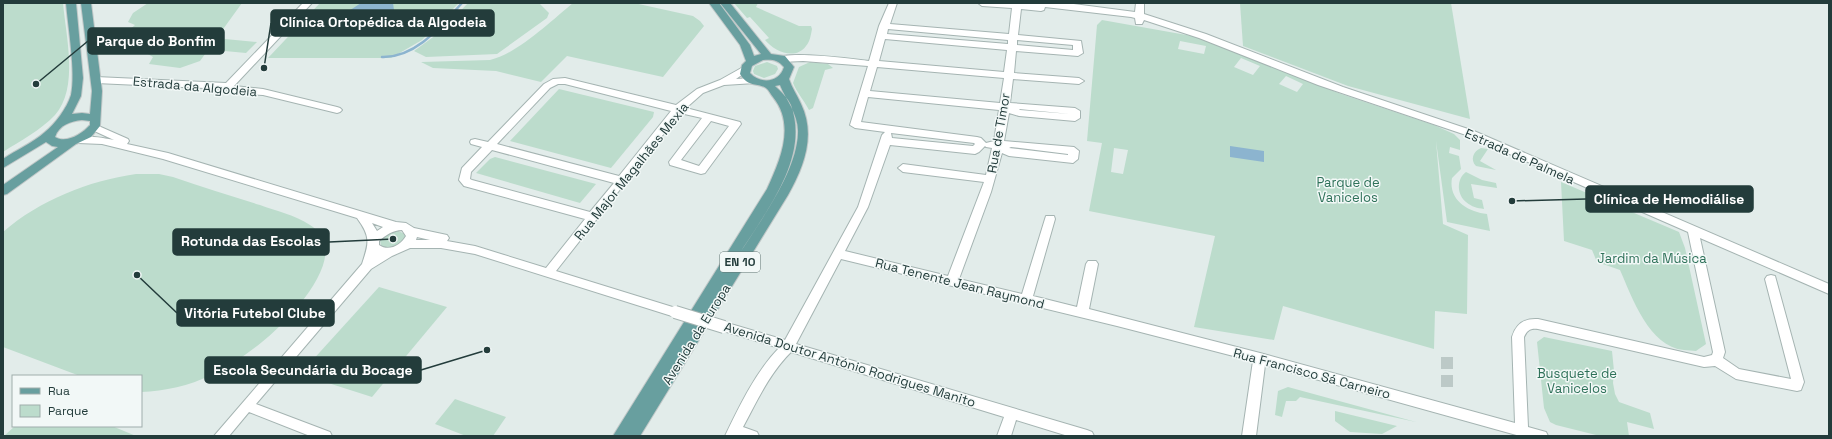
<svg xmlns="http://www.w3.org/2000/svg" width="1832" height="439" font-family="'Space Grotesk',sans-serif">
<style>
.green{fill:#bcdccc;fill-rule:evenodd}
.water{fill:#8cb4cf}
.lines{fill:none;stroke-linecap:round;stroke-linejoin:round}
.stream{stroke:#8cb4cf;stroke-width:2.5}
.minor-tunnel{stroke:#bcc9c7;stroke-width:12;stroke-dasharray:12 6;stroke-linecap:butt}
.minor-casing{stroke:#a5b4b2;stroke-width:2}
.major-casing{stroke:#c1c8c8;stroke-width:2}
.minor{fill:#fff;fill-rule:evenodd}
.major{fill:#689f9f;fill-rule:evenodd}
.minor-bridge-casing{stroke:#a5b4b2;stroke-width:14;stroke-linecap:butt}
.minor-bridge{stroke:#fff;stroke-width:12}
.labels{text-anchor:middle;stroke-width:3;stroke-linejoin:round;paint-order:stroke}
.shield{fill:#f2f8f7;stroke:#617473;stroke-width:1}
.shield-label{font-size:12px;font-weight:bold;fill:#233c3b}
.street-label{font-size:13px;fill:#233c3b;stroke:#f2f8f7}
.park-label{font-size:13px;fill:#2e7159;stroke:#f2f8f7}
.leader{fill:none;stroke:#233c3b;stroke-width:1.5}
.callout-dot{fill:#233c3b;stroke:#f2f8f7;stroke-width:1.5}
.callout{fill:#233c3b;stroke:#233c3b;stroke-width:1.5}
.callout-label{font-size:14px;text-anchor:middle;font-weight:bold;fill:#fff}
</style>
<rect width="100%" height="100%" fill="#e2ecea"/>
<g class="green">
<path d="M3 3H63C66 37 79 88 55 115 41 130 20 141 3 152Z"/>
<path d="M148 3H242L200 61 180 68 149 64 153 57 146 53 150 42 123 44 107 49 135 25 128 22 133 13Z"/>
<path d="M320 3H459L422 40 391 58H268Z"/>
<path d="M468 3H539L549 13 547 18 497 54 426 57 414 51 440 32Z"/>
<path d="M573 3H634L693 16 700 21 704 26 663 77 567 56 541 82 496 71 433 68 421 62 490 60C517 54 551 21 573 3Z"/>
<path d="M734 3H758L756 7 799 26H811L812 29C811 34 810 42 806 46 795 61 774 51 765 40L769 38 750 17 747 18Z"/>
<path d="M1240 3H1451L1470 119 1348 86 1243 46Z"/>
<path d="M1102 20 1192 36 1206 40 1341 94 1434 125 1454 134 1460 140V150L1450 147 1449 153 1459 156 1461 169 1452 178C1448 200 1468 212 1487 214L1490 231 1447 222 1436 141 1443 224 1468 235 1467 314 1435 311 1434 349 1283 306 1274 340 1194 327 1215 236 1089 211 1102 143 1087 141 1097 25ZM1180 41 1206 46 1204 54 1178 49ZM1241 58 1260 66 1253 75 1234 67ZM1286 76 1303 84 1297 92 1279 84ZM1114 148 1128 150 1123 174 1111 172Z"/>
<path d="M225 39 257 42 246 53 214 50Z"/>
<path d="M767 62 777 66 778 69 775 74 764 78 754 74 753 71 755 66Z"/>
<path d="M810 62 828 64 833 68 825 70 813 108 809 110C804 100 797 93 793 83L799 67Z"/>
<path d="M559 89 654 112 653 117 611 168 510 141Z"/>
<path d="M1481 148 1488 149 1480 161 1496 170 1476 166C1470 160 1473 151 1481 148Z"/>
<path d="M495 157 596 184 580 203 476 173 490 159Z"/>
<path d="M1466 172 1482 180 1496 183 1497 188 1471 184 1474 198 1482 200 1484 209C1477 208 1472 207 1466 202 1457 195 1456 179 1466 172Z"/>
<path d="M136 174H159L173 177C202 187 231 196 260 205 276 211 295 215 310 225 314 227 318 232 321 236 342 266 284 325 262 342 246 355 229 366 211 375 189 386 165 391 141 392V376H80L3 347V232C40 200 88 181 136 174Z"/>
<path d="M1561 182 1679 232 1685 248 1706 344C1703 346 1699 349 1696 351 1693 351 1687 350 1684 350 1649 347 1632 297 1620 270L1597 262 1592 250 1564 241Z"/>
<path d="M396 230 405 234V239C399 246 390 251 381 246L380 240 384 235Z"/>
<path d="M379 287 447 307 372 397 300 374Z"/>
<path d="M1544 337 1612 351 1614 371 1613 383 1615 394 1619 402 1650 413 1654 429 1627 422 1629 436H1600L1556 425 1550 422 1544 408 1537 342Z"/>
<path d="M1288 387 1416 422 1300 397 1296 401H1286L1282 417 1275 415 1278 391Z"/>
<path d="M455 399 506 417 493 436H466L435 424Z"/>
<path d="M1335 411 1397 426 1382 434 1350 432 1335 421Z"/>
<path d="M15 426H112L136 436H4Z"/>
</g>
<g class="water">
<path d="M361 3H393L394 10C385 19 348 28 336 27L341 16Z"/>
<path d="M1230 146 1264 151V162L1230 157Z"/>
</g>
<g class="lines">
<path class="stream" d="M382 57C416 58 441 26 462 3"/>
<path class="minor-tunnel" d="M1447 357V389"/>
<defs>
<g id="minor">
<path d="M303 3H312L234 86 263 89 337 107 340 108 342 110 340 112 337 113 263 95 234 93 226 89 96 83 91 80 96 77 226 83Z"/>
<path d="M889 3H897L890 24 1009 34 1012 8 982 6 978 3 1030 4 1029 3H1066L1135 12 1136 3H1144V14L1206 34 1343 87 1474 131 1829 284V294L1700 238 1725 352 1723 358 1739 369 1791 379 1765 279 1767 276 1771 275 1775 276 1804 382 1801 390 1797 391 1736 379 1715 366 1704 367 1538 329C1531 328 1527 330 1524 337L1528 427 1546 432 1548 436H1520L1265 365 1256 436H1242L1253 361 1117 326 841 259 796 344 1087 430 1092 432 1094 436H1068L1016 420 1011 436H997L1004 417 791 352C769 374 757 401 743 427L757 432 759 436H725C738 409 756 371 779 348L720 330 718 327 720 324 724 322 785 340 858 207 882 135 885 132 855 128 850 125 868 66 803 61 781 62 776 59C784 50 855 59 869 61L879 26ZM1045 7 1131 17 1135 18 1136 24H1142L1144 20 1199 38 1318 85 1466 135 1688 232 1713 352 1712 355 1704 357 1538 319C1524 318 1516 324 1512 337L1515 423 1260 353 1089 309 1098 264 1096 261H1088L1086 264 1077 307 1033 296 1055 219 1054 216H1046L1045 219 1022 294 959 279 991 192 1002 153 1009 156 1073 163 1078 159 1079 151 1074 147 1004 141 1009 113 1019 116 1075 121 1080 118V111L1075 108 1010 103 1013 79 1079 84 1084 81 1079 78 1014 73 1016 51 1078 56 1083 53 1081 41 1018 35 1021 9 1041 11 1044 10ZM888 29 1008 40V44L887 34ZM885 39 1007 50 1004 72 879 61ZM1017 40 1073 45V50L1017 45ZM877 67 1004 78 1000 103 870 91ZM868 97 999 110 994 141 986 143 981 138 977 137 861 122ZM1019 109 1070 114 1020 110ZM891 133 974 143 975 144 973 146 892 138ZM890 145 975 154 979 152 985 146 986 147 992 148 986 175 903 164 898 168 903 172 984 182 948 276 845 251 868 207ZM1009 148 1011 147 1068 154V155Z"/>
<path d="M745 66 748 67 750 69 736 79 752 78 757 81 755 83 724 85 703 93 686 108 740 122 741 124 705 173 701 174 670 165 669 162 702 118 680 113 556 271 679 309 681 312 679 315 675 317 475 254 441 248H410L392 256 371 269 256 404 330 432 332 436H310L249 412 229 436H214L362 264C369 243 371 237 357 218L163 159 102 144 78 143 73 140C78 133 105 138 114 140L90 129 89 127 90 125 94 124 128 139 129 141 127 144 168 153 396 222 406 223 414 228 447 235 449 238 447 241 475 246 546 268 585 219 464 186 459 180 462 168 482 147 471 144 470 142 471 140 475 139 488 142 544 84 553 79 565 78 676 105 697 89 720 80ZM558 84H565L671 111 619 176 497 144 550 88ZM711 121 729 126 699 166 681 160ZM492 150 614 183 590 212 472 180 470 179 471 172ZM372 223 383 227 377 231ZM402 230 406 236C401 245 389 252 379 245V241C386 235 393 230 402 230ZM417 237 430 240H416Z"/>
</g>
<g id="major">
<path d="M66 3H76L83 78 81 96 72 114 82 113 90 114 92 91 81 3H91L102 91 100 126 91 137 76 144 7 194 3 195V185L58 147 52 146 46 142 3 168V159C16 150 33 143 45 132 55 124 67 108 71 95 76 73 68 27 66 3ZM82 120 90 121V125C82 134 66 144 55 137 59 125 71 121 82 120Z"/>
<path d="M709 3H719L750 45 754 56 761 54 720 3H730L771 54 785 56 794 67 789 79C792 88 797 95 801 104 816 135 804 167 788 195L640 436H613L767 189C780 161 796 125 773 97 771 95 769 90 766 88 756 82 749 88 740 74L742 65 746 61 740 45ZM763 60C772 59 778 60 784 67 780 82 761 85 750 73L752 66ZM780 85C786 100 799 115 798 133 797 172 759 223 738 256 765 212 810 159 791 105 788 98 780 91 775 86Z"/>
</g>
</defs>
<use href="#minor" class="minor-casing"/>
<use href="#major" class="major-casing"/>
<use href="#minor" class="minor"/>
<use href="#major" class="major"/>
<defs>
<path id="minor-bridge" d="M675 312 724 327"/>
</defs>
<use href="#minor-bridge" class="minor-bridge-casing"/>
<use href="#minor-bridge" class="minor-bridge"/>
</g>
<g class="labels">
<rect class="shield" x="720" y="252" width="40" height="20" rx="3"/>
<g class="shield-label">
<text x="740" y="266">EN 10</text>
</g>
<g class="street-label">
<text transform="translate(195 86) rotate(5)" y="5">Estrada da Algodeia</text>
<text transform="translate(998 133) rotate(-80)" y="5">Rua de Timor</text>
<text transform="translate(1520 156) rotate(24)" y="5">Estrada de Palmela</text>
<text transform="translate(631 171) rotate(-51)" y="5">Rua Major Magalhães Mexia</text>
<text transform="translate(960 283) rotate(14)" y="5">Rua Tenente Jean Raymond</text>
<text transform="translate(696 334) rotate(-58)" y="5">Avenida da Europa</text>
<text transform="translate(850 364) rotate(17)" y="5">Avenida Doutor António Rodrigues Manito</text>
<text transform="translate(1312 373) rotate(15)" y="5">Rua Francisco Sá Carneiro</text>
</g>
<g class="park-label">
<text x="1348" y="187">Parque de<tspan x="1348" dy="15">Vanicelos</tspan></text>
<text x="1652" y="263">Jardim da Música</text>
<text x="1577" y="378">Busquete de<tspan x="1577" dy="15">Vanicelos</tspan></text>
</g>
</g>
<path class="leader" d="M264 68L271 23M36 84L88 41M1512 201L1586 199M393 239L329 242M137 275L177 313M487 350L421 370"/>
<g class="callout-dot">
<circle cx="264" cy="68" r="4"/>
<circle cx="36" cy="84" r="4"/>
<circle cx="1512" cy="201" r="4"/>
<circle cx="393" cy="239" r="4"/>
<circle cx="137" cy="275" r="4"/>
<circle cx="487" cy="350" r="4"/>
</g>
<g class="callout">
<rect x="271" y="10" width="223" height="26" rx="4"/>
<rect x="88" y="28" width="136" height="26" rx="4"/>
<rect x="1586" y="186" width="167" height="26" rx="4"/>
<rect x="173" y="229" width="156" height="26" rx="4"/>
<rect x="177" y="300" width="157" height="26" rx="4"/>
<rect x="205" y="357" width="216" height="26" rx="4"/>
</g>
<g class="callout-label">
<text x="383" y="27">Clínica Ortopédica da Algodeia</text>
<text x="156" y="46">Parque do Bonfim</text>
<text x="1669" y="204">Clínica de Hemodiálise</text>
<text x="251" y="246">Rotunda das Escolas</text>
<text x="255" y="318">Vitória Futebol Clube</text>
<text x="313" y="375">Escola Secundária du Bocage</text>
</g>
<rect width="1832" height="439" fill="none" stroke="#233c3b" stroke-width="8"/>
<rect x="12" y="375" width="130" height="52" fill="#f2f8f7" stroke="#9fadac"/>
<rect x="20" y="388" width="20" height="6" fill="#689f9f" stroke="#9fadac"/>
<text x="48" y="395" font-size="12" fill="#233c3b">Rua</text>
<rect x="20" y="405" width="20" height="12" fill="#bcdccc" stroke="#9fadac"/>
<text x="48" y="415" font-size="12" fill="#233c3b">Parque</text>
</svg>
